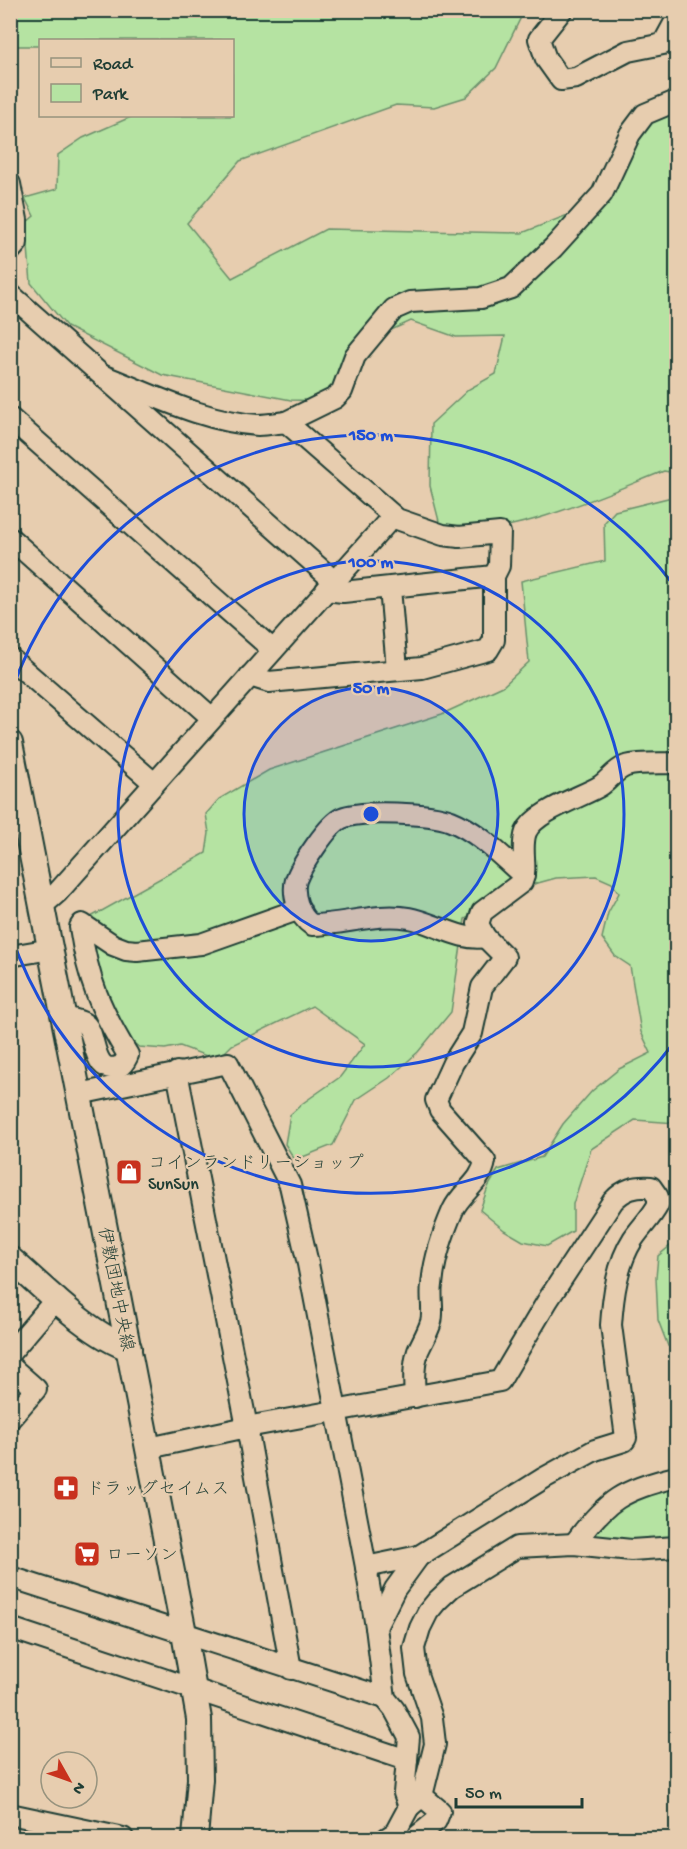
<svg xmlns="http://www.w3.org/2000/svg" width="687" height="1849" font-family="'Gochi Hand','Klee One',sans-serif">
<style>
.green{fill:#b5e3a2;stroke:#6a906b;stroke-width:1.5}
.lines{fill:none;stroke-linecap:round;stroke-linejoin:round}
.minor-casing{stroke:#1f3d34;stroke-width:24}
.tertiary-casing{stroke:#1f3d34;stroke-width:28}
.minor{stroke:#e7cdaf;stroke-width:20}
.tertiary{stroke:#e7cdaf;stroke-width:24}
.ring{fill:none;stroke:#1d4ed8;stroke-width:3}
.labels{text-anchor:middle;stroke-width:4.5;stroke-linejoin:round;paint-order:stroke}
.poi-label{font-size:18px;fill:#1f3d34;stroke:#e7cdaf;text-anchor:start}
.street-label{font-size:18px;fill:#1f3d34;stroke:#e7cdaf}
.centre{fill:#1d4ed8;stroke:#e7cdaf;stroke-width:3}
.ring-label{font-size:18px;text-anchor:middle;font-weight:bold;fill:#1d4ed8;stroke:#e7cdaf;stroke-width:4.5;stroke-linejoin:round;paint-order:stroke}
</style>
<rect width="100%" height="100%" fill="#e7cdaf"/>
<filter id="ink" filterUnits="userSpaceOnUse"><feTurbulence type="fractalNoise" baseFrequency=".0167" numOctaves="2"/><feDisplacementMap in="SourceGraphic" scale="12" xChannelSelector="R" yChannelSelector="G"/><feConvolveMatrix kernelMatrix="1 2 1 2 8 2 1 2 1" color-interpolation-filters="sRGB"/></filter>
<g filter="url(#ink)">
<g class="green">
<path d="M28 10 524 11 496 68 466 97 434 107 396 105 240 161 187 223 232 278 326 229 522 233 611 198 632 146 653 117 676 110V473L664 471C610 492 493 547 440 525L430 486 431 424 469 389 496 374 505 336 456 337 411 321 369 340 325 401 291 400 162 375 67 327 31 283 26 223 34 216 25 198 57 189 58 155 83 138 133 116H232V40H40V46H11L10 15Z"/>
<path d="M676 496V1123L635 1120 591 1149 573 1204V1231L547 1246 523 1241 504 1230 480 1210 488 1187 498 1170 542 1157 563 1124 592 1091 619 1069 651 1053 641 1032 630 966 615 956 602 938 608 913 619 893 612 883 596 876 556 878 527 886 465 919 451 1012 418 1052 389 1078 356 1100 333 1145 295 1160 285 1144 290 1115 303 1103 340 1077 365 1044 312 1006 232 1045 217 1060 180 1046 165 1049 139 1047 119 1032 86 935 89 918 206 853 209 833 206 814 219 799 269 770 442 714 503 686 529 662 521 581 605 561 604 523 615 511Z"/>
<path d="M676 1241V1343L668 1346 658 1320 656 1278 658 1256Z"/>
<path d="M676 1484V1542L590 1540 591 1530 632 1498Z"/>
</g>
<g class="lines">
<defs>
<g id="minor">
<path d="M562 10 539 39 546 59 561 80 576 78 628 51 663 44 676 20"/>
<path d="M10 184 17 220V243L10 251"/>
<path d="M10 294 334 581"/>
<path d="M104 376C153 395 205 422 258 425 267 425 277 423 286 422L397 519 443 535 459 537 500 533 499 566 494 576"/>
<path d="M10 418 273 650"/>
<path d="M286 422 335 398 342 391 355 356 394 309 410 302 481 298 511 288 553 248 602 194 630 134 645 114 676 101"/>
<path d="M10 538 212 718"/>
<path d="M390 588 397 669"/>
<path d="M10 658 154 783"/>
<path d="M250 676 269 682 422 668 488 650 494 640V576L343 592 326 590"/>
<path d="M42 906 57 893 392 517"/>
<path d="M485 937C462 942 432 922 409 918 377 912 344 925 312 925 299 917 292 894 296 880 301 866 328 824 342 818 361 810 431 813 451 821 479 832 502 857 524 876"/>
<path d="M10 956 51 949"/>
<path d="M64 1017C71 1019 81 1020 86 1025 97 1036 92 1077 120 1066 124 1064 126 1059 128 1055 100 1009 88 980 80 927L82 924 113 945 126 950 137 951 201 944 300 909"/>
<path d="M177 1072 247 1427 291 1669"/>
<path d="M79 1094 228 1063 290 1185 308 1264 366 1567 376 1627 385 1698 394 1709 409 1737 404 1793 409 1807 422 1796 435 1744 432 1718 417 1674 414 1648 420 1628 428 1612 437 1601 452 1587 517 1547 574 1544 631 1550 676 1547"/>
<path d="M10 1353 57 1298"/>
<path d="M10 1366 36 1389 10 1419"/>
<path d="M415 1397C414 1381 413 1367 418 1351 422 1342 428 1332 431 1322 434 1310 430 1297 432 1285 434 1260 443 1233 453 1210 461 1192 482 1182 485 1161L440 1110 436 1100 453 1063 472 1033 482 987 505 957 485 937 478 924 482 912 522 882C528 867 520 848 526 832 535 811 582 797 600 786 609 780 615 770 626 766 641 762 660 764 676 763"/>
<path d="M149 1448 247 1427 500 1381 548 1300 613 1201C624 1189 635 1186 651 1187L658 1197V1205C651 1218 641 1227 633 1239 617 1264 613 1296 611 1325L626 1438 624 1441 595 1450 544 1478 419 1556 366 1567"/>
<path d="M574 1544C606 1500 624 1489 676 1477"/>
<path d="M10 1577 385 1698"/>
<path d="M376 1627 395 1589 419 1556"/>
<path d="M10 1628 407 1760"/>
<path d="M10 1814 123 1838"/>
<path d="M387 1838 395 1833 409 1807"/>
<path d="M415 1838 436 1821 440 1811 422 1796"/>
</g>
<g id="tertiary">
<path d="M10 743 184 1633 199 1719 200 1779 195 1838"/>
<path d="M10 1259C43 1287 89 1335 129 1348"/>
</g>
</defs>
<use href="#minor" class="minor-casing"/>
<use href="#tertiary" class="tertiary-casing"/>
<use href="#minor" class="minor"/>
<use href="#tertiary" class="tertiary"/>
</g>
</g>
<circle cx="371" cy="814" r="127" fill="#1d4ed8" fill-opacity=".12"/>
<g class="ring">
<circle cx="371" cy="814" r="127"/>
<circle cx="371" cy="814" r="253"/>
<path d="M676 1040A380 380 0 0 1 11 935M11 693A380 380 0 0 1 676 588"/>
</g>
<defs>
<symbol id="shop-square" viewBox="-11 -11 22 22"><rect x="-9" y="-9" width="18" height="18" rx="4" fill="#c8321e" stroke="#e7cdaf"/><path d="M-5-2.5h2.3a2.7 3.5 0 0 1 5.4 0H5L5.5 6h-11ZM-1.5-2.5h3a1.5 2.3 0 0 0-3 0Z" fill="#fff"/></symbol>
<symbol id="pharmacy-square" viewBox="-11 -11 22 22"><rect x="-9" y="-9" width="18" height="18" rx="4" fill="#c8321e" stroke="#e7cdaf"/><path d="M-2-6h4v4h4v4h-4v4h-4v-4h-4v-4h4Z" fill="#fff"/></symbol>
<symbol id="supermarket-square" viewBox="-11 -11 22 22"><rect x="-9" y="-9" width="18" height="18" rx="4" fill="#c8321e" stroke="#e7cdaf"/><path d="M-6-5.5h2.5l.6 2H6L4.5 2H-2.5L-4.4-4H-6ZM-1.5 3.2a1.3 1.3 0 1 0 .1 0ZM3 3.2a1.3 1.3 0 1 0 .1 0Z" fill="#fff"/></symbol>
</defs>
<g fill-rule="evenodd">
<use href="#shop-square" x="114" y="1157" width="30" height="30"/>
<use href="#pharmacy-square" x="51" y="1473" width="30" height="30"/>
<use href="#supermarket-square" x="72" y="1539" width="30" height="30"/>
</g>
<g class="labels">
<g class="poi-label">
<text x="148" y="1168">コインランドリーショップ<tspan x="148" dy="21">SunSun</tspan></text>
<text x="86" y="1494">ドラッグセイムス</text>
<text x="106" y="1560">ローソン</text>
</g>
<g class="street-label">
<text transform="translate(117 1289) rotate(79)" y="6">伊敷団地中央線</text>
</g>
</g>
<circle cx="371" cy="814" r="9" class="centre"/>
<g class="ring-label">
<text x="371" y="440">150 m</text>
<text x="371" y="567">100 m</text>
<text x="371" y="693">50 m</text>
</g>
<rect width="687" height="1849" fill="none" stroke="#e7cdaf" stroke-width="36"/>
<rect x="18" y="18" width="651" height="1813" fill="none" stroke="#1f3d34" stroke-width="2" filter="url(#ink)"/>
<rect x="39" y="39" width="195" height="78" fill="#e7cdaf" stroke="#97937e" stroke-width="1.5"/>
<rect x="51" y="58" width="30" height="9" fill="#e7cdaf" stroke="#97937e" stroke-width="1.5"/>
<text x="93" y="69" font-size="18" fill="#1f3d34">Road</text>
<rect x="51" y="84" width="30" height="18" fill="#b5e3a2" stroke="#97937e" stroke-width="1.5"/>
<text x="93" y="99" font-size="18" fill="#1f3d34">Park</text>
<g transform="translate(69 1780) rotate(130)"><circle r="28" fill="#e7cdaf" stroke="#97937e" stroke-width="1.5"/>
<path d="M0-4.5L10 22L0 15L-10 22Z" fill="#c8321e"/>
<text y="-9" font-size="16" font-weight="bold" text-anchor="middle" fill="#1f3d34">N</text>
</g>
<path d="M456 1798v9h126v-9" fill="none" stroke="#1f3d34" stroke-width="3"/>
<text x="465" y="1798" font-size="18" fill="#1f3d34" stroke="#e7cdaf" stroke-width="4.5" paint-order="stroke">50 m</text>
</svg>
